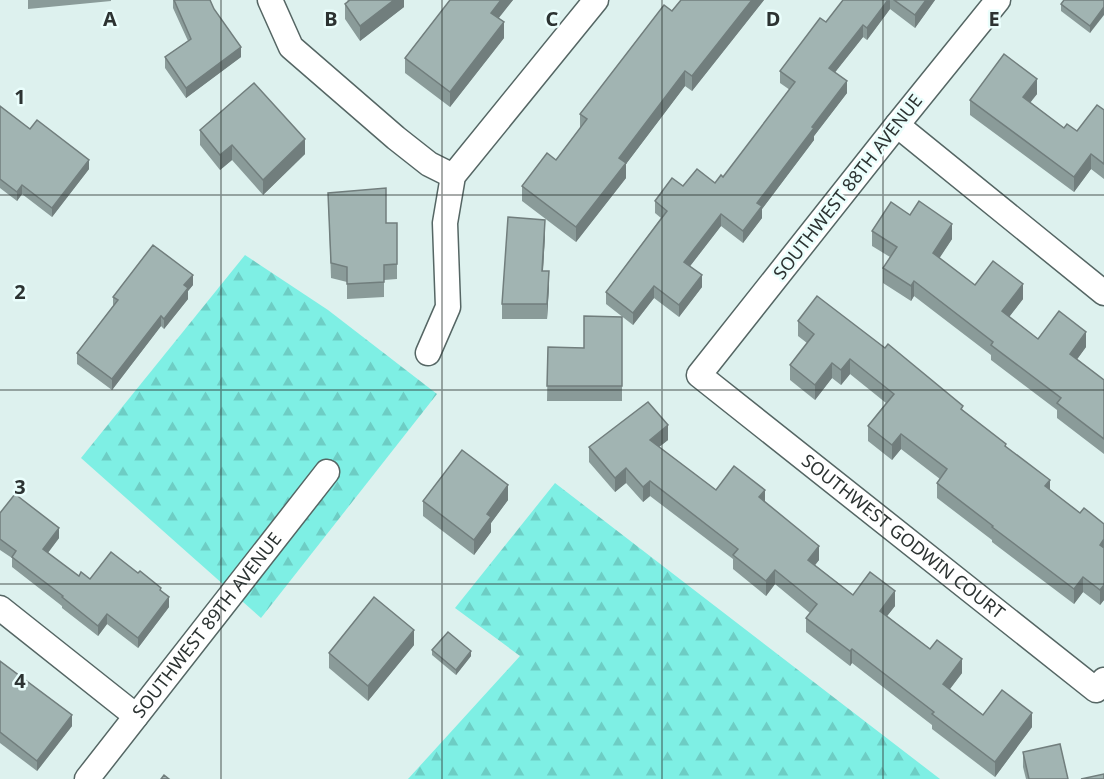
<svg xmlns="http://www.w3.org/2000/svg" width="1104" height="779" font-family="'Noto Sans',sans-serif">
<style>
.forest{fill:url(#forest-firs)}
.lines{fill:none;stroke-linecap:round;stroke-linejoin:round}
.street-casing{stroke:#556664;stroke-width:27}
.street{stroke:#fff;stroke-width:24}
.wall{fill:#8a9b99}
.shaded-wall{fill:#717e7d}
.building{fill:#a1b4b2;stroke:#717e7d;stroke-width:1.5}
.grid{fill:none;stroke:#2c3332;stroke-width:1.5;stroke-opacity:0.55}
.labels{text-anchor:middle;stroke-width:5;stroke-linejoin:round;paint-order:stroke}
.street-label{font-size:18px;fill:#2c3332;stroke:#eafefc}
.grid-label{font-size:20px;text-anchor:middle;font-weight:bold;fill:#2c3332;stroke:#eafefc;stroke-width:5;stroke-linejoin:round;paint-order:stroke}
</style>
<defs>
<pattern id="forest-firs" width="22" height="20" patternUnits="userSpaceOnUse" patternTransform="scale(1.5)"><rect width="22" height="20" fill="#7eefe4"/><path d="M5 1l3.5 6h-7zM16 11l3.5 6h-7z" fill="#6dcdc4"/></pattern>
</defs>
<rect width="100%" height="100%" fill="#ddf1ee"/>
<g class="forest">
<path d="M245 255 328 310 437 394 261 618 81 458Z"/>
<path d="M555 483 940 779H408L520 656 455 608Z"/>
</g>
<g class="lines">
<defs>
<g id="street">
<path d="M270 0 291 47 396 138 429 164 453 176"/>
<path id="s1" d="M998 0 897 125 699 375 1096 690 1104 680"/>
<path d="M897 125 1104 293"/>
<path d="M428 353 448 307 445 223 453 176 596 0"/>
<path d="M0 608 136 716"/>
<path id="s2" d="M87 779 327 472"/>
</g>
</defs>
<use href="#street" class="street-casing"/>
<use href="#street" class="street"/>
</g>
<g class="wall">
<path d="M28 0H111V1L28 9Z"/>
<path d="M173 0H210L214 9 241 57 186 98 165 68V57L188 41 173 8Z"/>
<path d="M347 0H404V7L360 41 345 19V4L348 1Z"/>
<path d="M450 0H513L498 18 504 38 450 107 405 73V58Z"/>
<path d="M681 0H764L692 91 685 86 626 164V178L576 242 522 201V186L556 160 580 128V114Z"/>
<path d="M843 0H935L915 28 890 9 867 40 863 37 835 72 847 93 814 136V140L762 209V218L743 243 721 226 690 266 702 287 679 317 654 298 633 325 606 304V292L661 218 655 213V201L683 186 715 183 723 177 790 90 780 83V71L826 22Z"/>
<path d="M1104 0 1090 33 1061 11V4Z"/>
<path d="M1037 94 1030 102 1064 128 1077 131 1104 110V179L1091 169 1074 192 970 115V100Z"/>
<path d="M0 106 30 129 89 169 52 217 22 194 17 201 0 188Z"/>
<path d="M200 130 305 154 263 195 232 160 220 170 200 145Z"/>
<path d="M328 193 386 223H397V279L384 280V297L347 299V282L331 278Z"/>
<path d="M910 215 952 239 939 258 975 285 1023 299 1009 317 1038 339 1086 347 1077 359 1104 380V454L1057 418V410L991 360V355L914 296 911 301 883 283V268L890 257 872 246V231Z"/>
<path d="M545 235 543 271 549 286 547 319H502V304Z"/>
<path d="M193 285 188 291V299L164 329 161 326 112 390 77 364V353L113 306V297Z"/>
<path d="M622 317V401H547L548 347 584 348Z"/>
<path d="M798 321 963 410 1006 447 1050 490 1080 513 1104 524V600L1100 605 1083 592 1074 604 992 542V540L937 498V483L940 479 901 449 892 460 868 441V426L886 403 850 374 841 385 832 378 815 400 790 380V365L807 343 798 336Z"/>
<path d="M668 440 659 447 716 490 765 502 819 560 815 565 853 595 895 606 887 616 962 673 950 689 983 715 1032 727 995 777 932 729V725L852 663 850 666 806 632V618L810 613 775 584 766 596 733 569V559L650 496 643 502 626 483 615 492 589 462V447Z"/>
<path d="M508 500 491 523V532L474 555 423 516V501Z"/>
<path d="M0 513 59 538 48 553 79 576 90 579 161 591 169 607 138 648 107 624 98 636 62 608V606L12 567V558L0 550Z"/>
<path d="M414 645 368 701 329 668V653Z"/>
<path d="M432 650 471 656 456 675 432 655Z"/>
<path d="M0 661 72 726 37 771 0 743Z"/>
<path d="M1023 752 1068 779H1026L1023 767Z"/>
</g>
<g class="shaded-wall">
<path d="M394 0H404V7L360 41V26Z"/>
<path d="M501 0H513L491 28V13Z"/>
<path d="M752 0H764L692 91V76Z"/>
<path d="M888 0H890V9L867 40V28Z"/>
<path d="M926 0H935L915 28V15Z"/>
<path d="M1104 7V15L1090 33V26Z"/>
<path d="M504 22V38L450 107V92Z"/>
<path d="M863 25V37L829 80V68Z"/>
<path d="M241 47V57L186 98V88Z"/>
<path d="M685 71V86L626 164V178L576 242V227L619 158Z"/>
<path d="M1037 79V94L1023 112V97Z"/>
<path d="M847 81V93L814 136V140L762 209V218L743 243V231L757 203 812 127Z"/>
<path d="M305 139V154L263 195V180Z"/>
<path d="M232 145V160L220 170V155Z"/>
<path d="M1091 154V169L1074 192V177Z"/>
<path d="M89 160V169L52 217V208Z"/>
<path d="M22 185V194L17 201V192Z"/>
<path d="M721 214V226L684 274V262Z"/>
<path d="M545 220V235L542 286V271Z"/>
<path d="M952 224V239L933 268V253Z"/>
<path d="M549 271V286L547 319V304Z"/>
<path d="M193 275V285L188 291V299L164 329V319L184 285Z"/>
<path d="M702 275V287L679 317V305Z"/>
<path d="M914 281V296L911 301V286Z"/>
<path d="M1023 284V299L1002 326V311Z"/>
<path d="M654 286V298L633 325V313Z"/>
<path d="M161 316V326L112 390V379Z"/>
<path d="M1086 332V347L1070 369V354Z"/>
<path d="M850 359V374L841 385V370Z"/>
<path d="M832 363V378L815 400V385Z"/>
<path d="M668 425V440L650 454V440Z"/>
<path d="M901 434V449L892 460V445Z"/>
<path d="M626 468V483L615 492V478Z"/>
<path d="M1050 480V495L1045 486Z"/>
<path d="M650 481V496L643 502V487Z"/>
<path d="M508 485V500L491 523V532L474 555V540L487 514Z"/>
<path d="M765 490V504L759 497Z"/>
<path d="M59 528V538L43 559V549Z"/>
<path d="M1104 539V554L1100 545Z"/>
<path d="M819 546V560L808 574V560Z"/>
<path d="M775 570V584L766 596V581Z"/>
<path d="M1083 577V592L1074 604V589Z"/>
<path d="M1104 585V600L1100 605V590Z"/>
<path d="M895 591V606L880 625V611Z"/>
<path d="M169 597V607L138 648V638Z"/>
<path d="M107 614V624L98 636V626Z"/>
<path d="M414 630V645L368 701V686Z"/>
<path d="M852 649V663L850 666V651Z"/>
<path d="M471 651V656L456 675V670Z"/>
<path d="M962 659V673L943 698V684Z"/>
<path d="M1032 713V727L995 777V762Z"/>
<path d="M72 715V726L37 771V761Z"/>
</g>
<g class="building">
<path d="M174 0H210L214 9 241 47 186 88 165 57 191 39Z"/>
<path d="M350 0H394L360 26 345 4Z"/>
<path d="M450 0H501L491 13 504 22 450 92 405 58Z"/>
<path d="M681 0H752L692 76 685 71 619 158 626 163 576 227 522 186 547 153 556 160 587 119 580 114 664 5 672 11Z"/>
<path d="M843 0H888L867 28 863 25 829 68 847 81 812 127 814 128 757 203 762 206 743 231 721 214 684 262 702 275 679 305 654 286 633 313 606 292 667 211 655 201 672 178 683 186 697 169 715 183 721 175 723 177 795 82 780 71 820 18 826 22Z"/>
<path d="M894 0H926L915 15Z"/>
<path d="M1064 0H1104V7L1090 26 1061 4Z"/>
<path d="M1004 54 1037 79 1023 97 1064 128 1067 124 1077 131 1097 105 1104 110V164L1091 154 1074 177 970 100Z"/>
<path d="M254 83 305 139 263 180 232 145 220 155 200 130Z"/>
<path d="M0 106 30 129 37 120 89 160 52 208 22 185 17 192 0 179Z"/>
<path d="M386 188V223H397V264L384 265V282L347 284V267L331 263 328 193Z"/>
<path d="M919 201 952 224 933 253 975 285 993 261 1023 284 1002 311 1038 339 1059 311 1086 332 1070 354 1104 380V439L1057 403 1061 398 991 345 993 342 914 281 911 286 883 268 897 247 872 231 891 202 910 215Z"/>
<path d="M508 217 545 220 542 271H549L547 304H502Z"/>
<path d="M153 245 193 275 184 285 188 288 164 319 161 316 112 379 77 353 118 300 113 297Z"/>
<path d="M817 296 885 348 888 344 963 406 961 409 1006 444 1005 446 1050 480 1045 486 1080 513 1084 508 1104 524V539L1100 545 1104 548V585L1100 590 1083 577 1074 589 992 527 993 526 937 483 947 469 901 434 892 445 868 426 894 394 850 359 841 370 832 363 815 385 790 365 814 334 798 321Z"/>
<path d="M584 316 622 317V386H547L548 347 584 348Z"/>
<path d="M648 402 668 425 650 440 716 490 734 466 765 490 759 497 819 546 808 560 853 595 870 572 895 591 880 611 930 649 937 640 962 659 943 684 983 715 1002 690 1032 713 995 762 932 714 934 712 852 649 850 651 806 618 817 604 775 570 766 581 733 555 738 549 650 481 643 487 626 468 615 478 589 447Z"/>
<path d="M462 450 508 485 487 514 491 517 474 540 423 501Z"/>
<path d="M15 494 59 528 43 549 79 576 81 572 90 579 111 552 138 573 140 571 161 588 160 590 169 597 138 638 107 614 98 626 62 597 63 596 12 557 16 551 0 539V513Z"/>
<path d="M374 597 414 630 368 686 329 653Z"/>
<path d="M448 632 471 651 456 670 432 650Z"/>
<path d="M0 661 72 715 37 761 0 732Z"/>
<path d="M1060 744 1068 779H1029L1023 752Z"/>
<path d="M1104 774V779H1081Z"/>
<path d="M164 775 169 779H161Z"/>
</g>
<path class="grid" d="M221 0V779M442 0V779M662 0V779M883 0V779M0 195H1104M0 390H1104M0 584H1104"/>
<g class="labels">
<g class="street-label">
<text transform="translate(848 187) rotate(-52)" y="6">SOUTHWEST 88TH AVENUE</text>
<text dy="6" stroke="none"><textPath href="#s1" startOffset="740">SOUTHWEST GODWIN COURT</textPath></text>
<text dy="6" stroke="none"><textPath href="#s2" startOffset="195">SOUTHWEST 89TH AVENUE</textPath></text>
</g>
</g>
<g class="grid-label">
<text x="110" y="26">A</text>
<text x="331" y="26">B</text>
<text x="552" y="26">C</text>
<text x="773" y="26">D</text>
<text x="994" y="26">E</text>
<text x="20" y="104">1</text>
<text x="20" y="299">2</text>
<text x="20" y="494">3</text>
<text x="20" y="688">4</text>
</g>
</svg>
